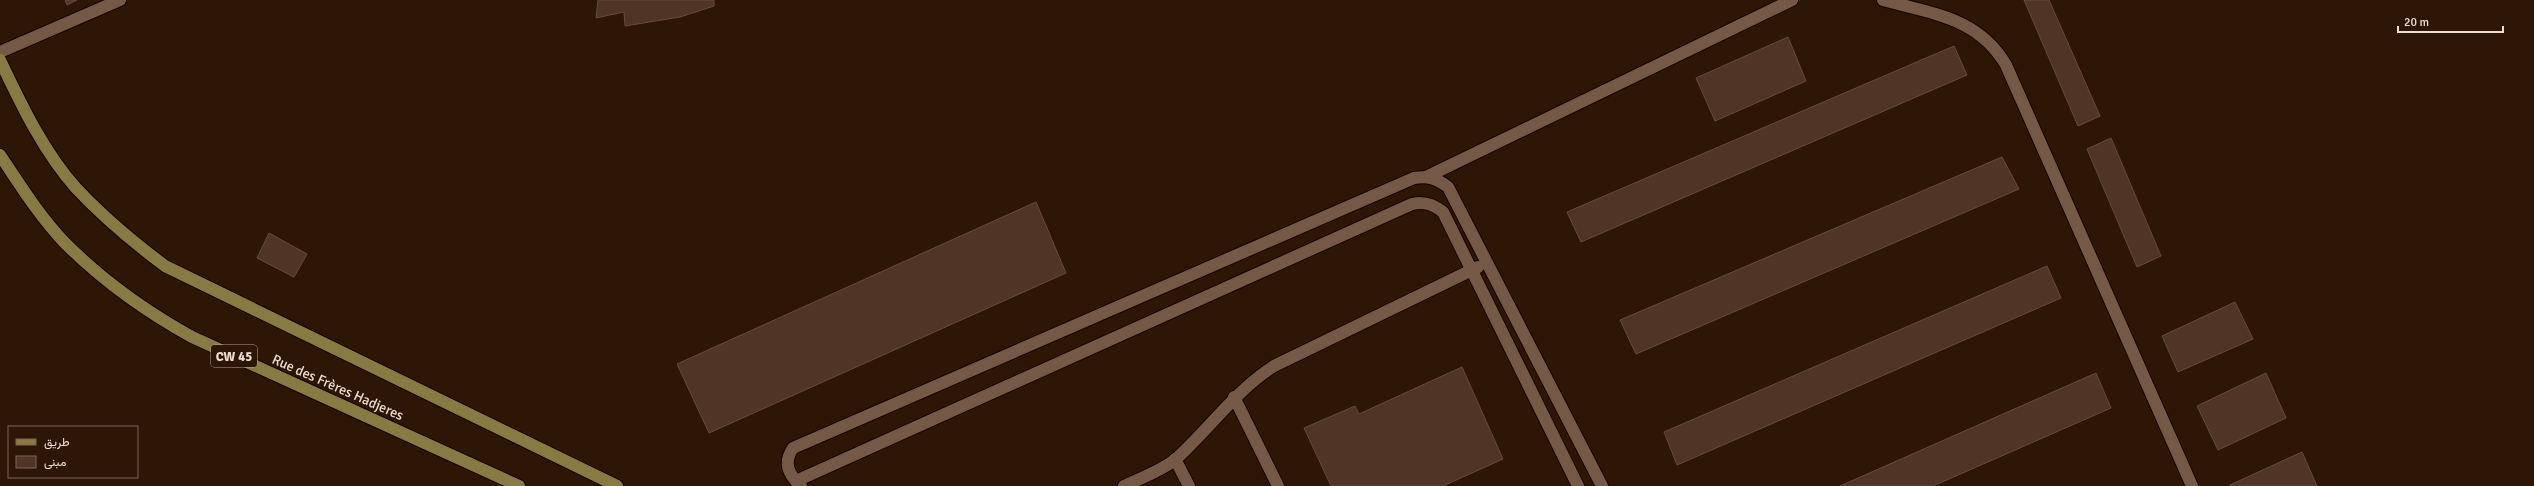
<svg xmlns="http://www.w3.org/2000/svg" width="2534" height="486" font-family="Signika,Vazirmatn,sans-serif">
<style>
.building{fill:#503424;stroke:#684b3a}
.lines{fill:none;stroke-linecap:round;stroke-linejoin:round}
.service-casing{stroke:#150200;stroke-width:14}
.primary-casing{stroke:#150200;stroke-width:14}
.service{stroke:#765847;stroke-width:12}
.primary{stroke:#877b43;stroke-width:12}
.labels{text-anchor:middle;stroke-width:3;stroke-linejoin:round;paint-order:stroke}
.shield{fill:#2e1606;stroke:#b4a196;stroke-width:1}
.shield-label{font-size:13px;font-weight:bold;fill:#eedcd3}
.street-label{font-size:14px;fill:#eedcd3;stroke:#2e1606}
</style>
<rect width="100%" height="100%" fill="#2e1606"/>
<g class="building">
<path d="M65 0H77L67 5Z"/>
<path d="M598 0H714V6L680 17 625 26 624 12 596 18Z"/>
<path d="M2024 0H2049L2100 116 2078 126Z"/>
<path d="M1788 37 1806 81 1715 121 1696 78Z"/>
<path d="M1954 46 1967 75 1581 242 1567 212Z"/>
<path d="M2111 138 2161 256 2137 267 2087 149Z"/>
<path d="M2002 157 2019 189 1636 354 1620 320Z"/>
<path d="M1036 202 1066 273 709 433 677 364Z"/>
<path d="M269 233 307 254 294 277 257 258Z"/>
<path d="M2047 266 2061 298 1677 465 1664 432Z"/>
<path d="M2235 302 2253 339 2178 372 2162 336Z"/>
<path d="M1462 367 1503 459 1443 486H1331L1304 428 1355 406 1359 414Z"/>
<path d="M2096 373 2111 408 1933 486H1840Z"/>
<path d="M2266 373 2286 418 2218 450 2197 406Z"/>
<path d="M2302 452 2317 486H2230V485Z"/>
</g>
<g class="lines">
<defs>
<g id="service">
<path d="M1883 0C1932 14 1978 17 2006 65L2192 486"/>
<path d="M0 52 120 0"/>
<path d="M1426 177 1792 0"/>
<path d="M1234 397 1278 486"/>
<path d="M1175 459 1189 486"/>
<path d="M796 481 1412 204C1424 201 1433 204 1443 212L1578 486"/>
<path d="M801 486C788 474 783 463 793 448L1414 178C1428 176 1436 178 1448 187L1602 486"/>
<path d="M1124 486C1141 478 1161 471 1176 459 1210 428 1235 391 1274 366L1478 267"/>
</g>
<g id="primary">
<path d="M0 60C21 104 43 151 76 188 103 217 133 242 165 266L617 486"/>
<path d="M0 155C20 185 40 217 65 243 103 281 145 311 192 337L519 486"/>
</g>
</defs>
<use href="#service" class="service-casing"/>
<use href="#primary" class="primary-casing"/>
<use href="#service" class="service"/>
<use href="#primary" class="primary"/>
</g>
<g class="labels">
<rect class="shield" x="211" y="345" width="46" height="22" rx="3"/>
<g class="shield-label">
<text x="234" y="361">CW 45</text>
</g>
<g class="street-label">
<text transform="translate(338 387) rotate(24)" y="5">Rue des Frères Hadjeres</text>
</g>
</g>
<rect x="8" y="426" width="130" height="52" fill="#2e1606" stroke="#7b6558"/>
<rect x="16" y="439" width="20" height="6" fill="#877b43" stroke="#7b6558"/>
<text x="44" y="446" font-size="12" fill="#eedcd3">طريق</text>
<rect x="16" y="456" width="20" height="12" fill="#503424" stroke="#7b6558"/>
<text x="44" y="466" font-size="12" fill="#eedcd3">مبنى</text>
<path d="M2398 26v6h105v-6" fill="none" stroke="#eedcd3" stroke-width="2"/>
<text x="2404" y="26" font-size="12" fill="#eedcd3" stroke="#2e1606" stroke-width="3" paint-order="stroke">20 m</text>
</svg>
